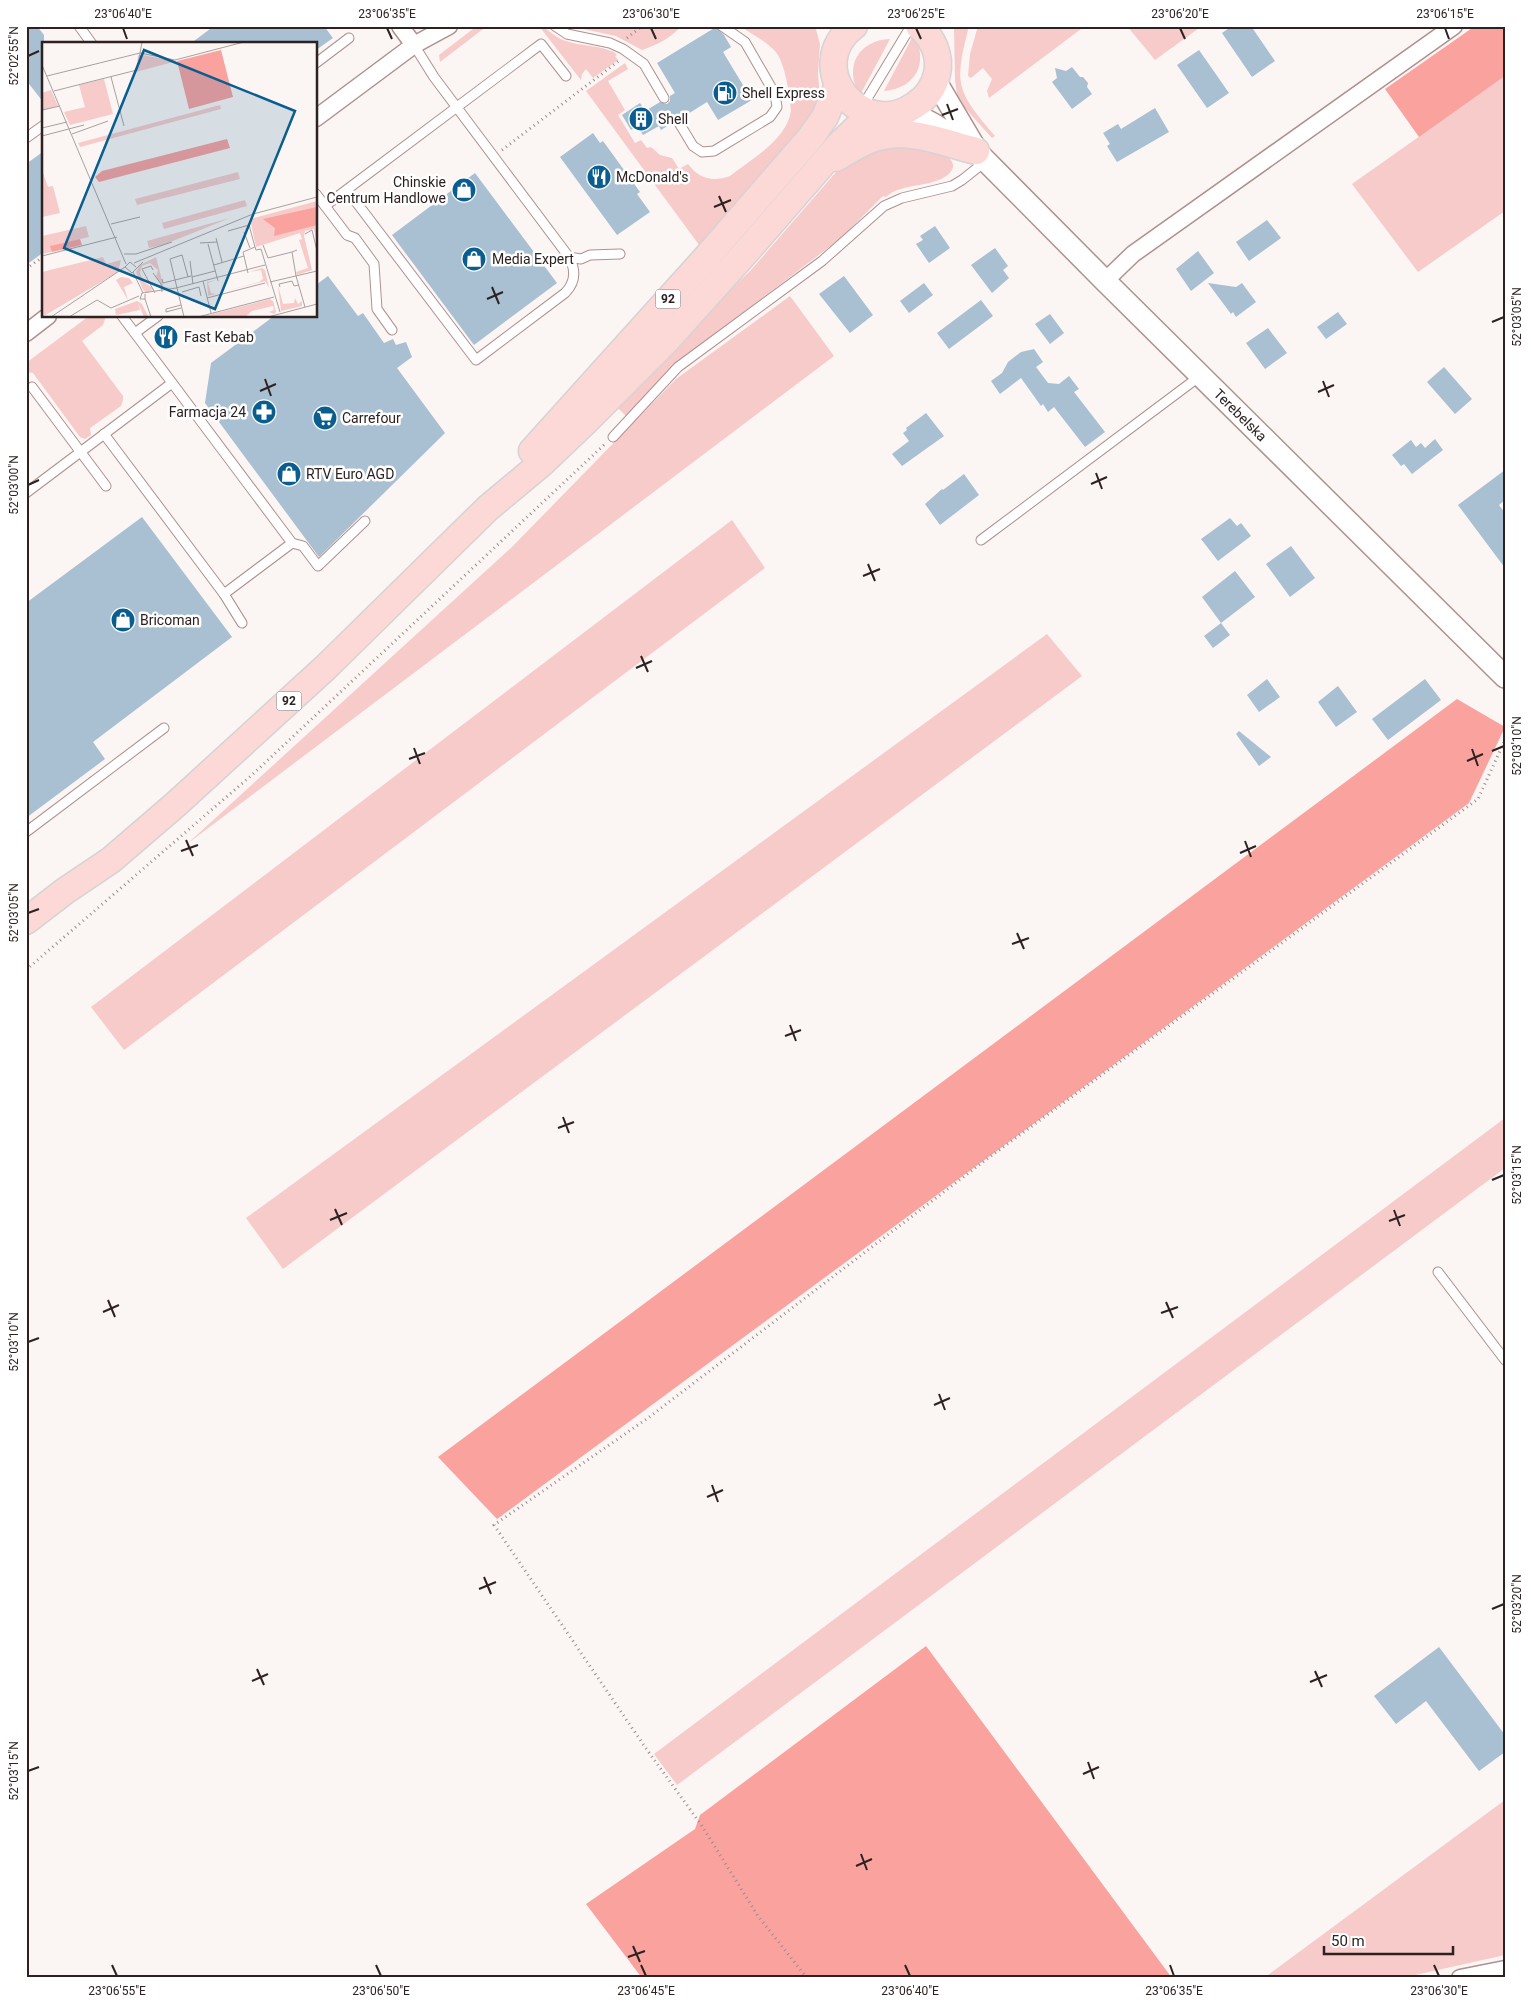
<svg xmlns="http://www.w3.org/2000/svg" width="1531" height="2004" font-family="Roboto,sans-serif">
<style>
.green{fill:#f6cbc9}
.forest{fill:#f9a29e}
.building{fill:#a9bfd2}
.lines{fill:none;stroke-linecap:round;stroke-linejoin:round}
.service-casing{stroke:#af918f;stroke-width:11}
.minor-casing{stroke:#af918f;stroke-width:19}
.tertiary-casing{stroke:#af918f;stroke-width:24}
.primary-casing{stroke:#d5d3d3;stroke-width:29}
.path{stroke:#988f8e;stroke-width:3;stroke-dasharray:1 4;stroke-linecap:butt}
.service{stroke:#fff;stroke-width:9}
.minor{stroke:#fff;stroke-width:16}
.tertiary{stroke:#fff;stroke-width:21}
.primary{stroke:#fcd8d6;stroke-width:26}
.ticks{fill:none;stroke:#2d2221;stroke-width:2}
.labels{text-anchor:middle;stroke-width:5;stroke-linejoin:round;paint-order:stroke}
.shield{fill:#fff;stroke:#6c6464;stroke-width:1}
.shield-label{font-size:12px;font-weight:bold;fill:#2d2221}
.poi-label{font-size:14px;fill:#2d2221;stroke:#fff;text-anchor:start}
.street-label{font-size:14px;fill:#2d2221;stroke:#fff}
.inset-road{fill:none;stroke:#a9a1a0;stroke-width:1}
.view{fill:#0a5d8f;fill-opacity:0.15;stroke:#0a5d8f;stroke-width:2.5}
.inset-edge{fill:none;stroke:#2d2221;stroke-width:2.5}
.neatline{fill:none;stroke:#2d2221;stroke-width:2}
.ticks-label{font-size:12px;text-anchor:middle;fill:#2d2221}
</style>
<rect width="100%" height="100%" fill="#fbf5f4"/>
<g class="green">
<path d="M477 26H487L440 62 439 55Z"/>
<path d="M539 26H544C565 50 588 41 614 52L617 55 615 56 618 60 593 78 586 69 582 74 581 80Z"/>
<path d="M569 26H681C673 37 655 46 642 50L616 36Z"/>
<path d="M740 26H815L820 44 818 73 820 98 815 118 702 249 586 91 625 63 628 69 608 81 625 110 618 115 635 143 641 140 647 148 651 147 660 155 672 158 679 169 688 164C699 179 713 182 730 176 752 158 786 141 791 111 790 96 785 62 775 51 766 41 751 34 740 26Z"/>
<path d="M954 26H969C954 85 956 90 995 136L992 138 965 108 957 94 955 80Z"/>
<path d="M978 26H1085L989 98 987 91 992 79 983 68 971 78 968 76 970 54Z"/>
<path d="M1127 26H1202L1155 60Z"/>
<path d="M914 34C929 63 916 88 884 91Z"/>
<path d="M890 39 860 95C843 68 858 40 890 39Z"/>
<path d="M1505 76V211L1418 272 1352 184Z"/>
<path d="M882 143C896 145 956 147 953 167 952 174 942 179 936 181 919 187 899 185 886 197L883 196 841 238 673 366 626 416 613 403 751 270 836 172 859 152Z"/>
<path d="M790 296 834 356 187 844 512 547 676 379Z"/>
<path d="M89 316H106L103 325 82 341 123 396V400L121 406 90 428 91 435 85 439 80 437 33 373 26 372V363Z"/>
<path d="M732 520 765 568 124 1050 91 1007Z"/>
<path d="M1047 634 1082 676 283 1269 246 1218Z"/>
<path d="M1505 1118V1168L677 1785 654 1754Z"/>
<path d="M1505 1800V1955L1402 1978H1264Z"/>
</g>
<g class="forest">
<path d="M1475 26H1505V76L1419 137 1385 89Z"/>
<path d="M1457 699 1505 727 1469 803 497 1519 438 1457Z"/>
<path d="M926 1646 1172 1978H642L586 1904 695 1829 700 1815Z"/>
</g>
<g class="building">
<path d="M26 26H37L44 35V103L26 80Z"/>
<path d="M214 26H324L333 38 316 50V44H190Z"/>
<path d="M1232 26H1251L1275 61 1252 77 1222 33Z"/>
<path d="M716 27 724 35 731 47 723 52 752 100 718 120 707 102 683 117 678 115 674 116 672 123 661 130 659 126 643 135 638 126 631 130 622 115 640 103 645 111 660 102 667 104 670 101V96L675 93 657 63Z"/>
<path d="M1199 50 1229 93 1207 108 1177 65Z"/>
<path d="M1072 67 1080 77H1083L1088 83 1087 87 1092 94 1072 109 1052 82 1057 78 1055 68 1066 71Z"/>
<path d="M1155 108 1169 132 1117 162 1107 146 1110 144 1103 133 1118 124 1121 129Z"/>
<path d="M593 133 600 143 603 141 640 192 637 194 650 212 617 235 560 157Z"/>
<path d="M44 151V252L26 265V164Z"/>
<path d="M475 173 557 283 474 345 392 235Z"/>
<path d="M1267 220 1281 238 1249 261 1236 242Z"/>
<path d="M935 226 950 248 929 263 916 244 923 240 920 236Z"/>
<path d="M995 248 1008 266 1003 270 1009 278 992 293 971 265Z"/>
<path d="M1198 251 1214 273 1191 291 1176 269Z"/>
<path d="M328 276 358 316 363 313 384 343 393 339 396 345 406 342 412 357 397 368 445 433 319 557 205 403 211 363 274 316H316V285Z"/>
<path d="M844 276 873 315 850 333 819 294Z"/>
<path d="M924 283 933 295 909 313 900 301Z"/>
<path d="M1208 283 1236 287 1242 283 1256 302 1236 317 1233 312 1231 314Z"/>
<path d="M981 300 993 316 949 349 937 333Z"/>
<path d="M1338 312 1347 324 1326 339 1317 327Z"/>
<path d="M1050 314 1064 333 1050 344 1035 324Z"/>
<path d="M1268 328 1287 353 1265 369 1246 343Z"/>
<path d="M1034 349 1043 362 1036 367 1048 383 1059 384 1069 376 1079 389 1074 392 1105 432 1085 447 1054 407 1048 412 1043 404 1041 406 1021 378 1000 394 991 381 1002 373 1008 362 1021 352Z"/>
<path d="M1444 367 1472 399 1455 414 1427 382Z"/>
<path d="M926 413 944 436 902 466 892 454 909 441 903 433 907 430 906 428Z"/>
<path d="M1435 439 1443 450 1412 474 1404 464 1401 466 1392 455 1411 440 1416 447 1421 443 1425 448Z"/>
<path d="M1505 470V500L1499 505 1505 513V568L1458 505Z"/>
<path d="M964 474 979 495 940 525 925 504 942 489 943 490Z"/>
<path d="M142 517 232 637 93 742 105 759 26 818V603Z"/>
<path d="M1230 518 1237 526 1241 523 1251 536 1218 561 1201 539Z"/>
<path d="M1291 546 1315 578 1290 597 1266 564Z"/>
<path d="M1235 571 1255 597 1221 623 1202 597Z"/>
<path d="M1221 623 1230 635 1213 648 1204 636Z"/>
<path d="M1267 679 1280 697 1259 712 1247 695Z"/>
<path d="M1425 679 1441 700 1388 740 1372 719Z"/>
<path d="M1338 686 1357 712 1336 727 1318 702Z"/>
<path d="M1239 731 1271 757 1259 766 1236 734Z"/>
<path d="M1439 1647 1505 1735V1752L1479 1771 1426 1701 1396 1724 1374 1696Z"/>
</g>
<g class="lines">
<defs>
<g id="service">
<path d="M79 26 92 44"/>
<path d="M555 26 567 34 610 43 623 49 644 64 664 98"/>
<path d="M316 63 349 38"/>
<path d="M862 107 911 26"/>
<path d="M678 121 693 146 702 152 714 151 770 117 777 107 775 94 745 42 722 26"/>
<path d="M26 138 44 125"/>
<path d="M347 190 476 360 565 293C576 282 576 270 569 257L434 77 414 45"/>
<path d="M316 194 347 235 355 238 374 264 377 309 392 330"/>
<path d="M325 206 541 44 566 76"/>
<path d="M569 257 581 259 590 255 620 254"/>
<path d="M122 316 292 543 303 546 318 566 365 521"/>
<path d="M135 333 158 316"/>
<path d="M32 387 106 486"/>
<path d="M104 434 224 594 242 623"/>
<path d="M613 437 678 367 822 261 884 206 902 198 952 186 962 180 986 161"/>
<path d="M26 493 172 383"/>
<path d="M981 540 1200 376"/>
<path d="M224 594 292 543"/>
<path d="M26 832 164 728"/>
<path d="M1438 1272 1505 1360"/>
</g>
<g id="minor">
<path d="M400 26 414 45"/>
<path d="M316 118 414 45 449 26"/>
<path d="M1105 281 1133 254 1454 26"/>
<path d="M26 333 48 316"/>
<path d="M1460 1978 1505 1969"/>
</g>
<g id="tertiary">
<path d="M935 80 974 146"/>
<path id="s1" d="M907 110 935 125 976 151 1105 281 1505 677"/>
</g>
<g id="primary">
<path d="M854 26C801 66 861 143 915 105 926 98 934 87 937 74 941 56 933 38 919 26"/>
<path d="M836 158C849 150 863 141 878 137 912 128 944 143 976 151"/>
<path d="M532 451 705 259 811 137 825 117 838 85"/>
<path d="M26 921 65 891 111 860 175 805 325 668 488 508 542 463 586 421 665 342 746 252 838 146 871 114"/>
</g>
</defs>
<use href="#service" class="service-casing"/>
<use href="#minor" class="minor-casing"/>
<use href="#tertiary" class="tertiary-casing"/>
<use href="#primary" class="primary-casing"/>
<g class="path">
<path d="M627 38 642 26"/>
<path d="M502 150 620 60"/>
<path d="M26 269 44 256"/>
<path d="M26 970 253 774 605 444"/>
<path d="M807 1978 758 1916 702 1826 645 1747 494 1525 648 1418 987 1159 1478 799 1505 740"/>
</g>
<use href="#service" class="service"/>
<use href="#minor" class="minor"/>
<use href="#tertiary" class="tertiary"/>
<use href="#primary" class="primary"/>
</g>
<path class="ticks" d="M123 28 127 39M387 28 392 39M651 28 656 39M916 28 921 39M1180 28 1185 39M1445 28 1449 39M28 56 39 51M947 104 953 120M942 115 958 109M719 196 726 212M714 207 731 200M492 287 499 304M487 299 503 292M1492 322 1504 317M265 379 271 396M1323 381 1329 397M260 391 276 384M1318 392 1334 385M1096 473 1102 489M1091 484 1107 477M28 485 39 480M868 564 875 581M863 576 880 569M641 656 648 672M636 668 652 661M414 748 420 764M1472 749 1478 766M1492 751 1504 746M409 759 425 753M1467 761 1483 754M186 840 193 856M1245 841 1251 857M181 851 198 845M1240 853 1256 846M28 913 39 909M1017 933 1024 949M1012 944 1029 938M790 1025 796 1041M785 1036 801 1030M563 1117 569 1133M558 1128 574 1122M1492 1180 1504 1175M335 1209 342 1225M1394 1210 1400 1226M330 1220 347 1213M1389 1221 1405 1215M108 1300 115 1317M1166 1302 1173 1318M103 1312 119 1305M1161 1313 1178 1307M28 1342 39 1338M939 1394 945 1410M934 1405 950 1398M712 1485 718 1502M707 1497 723 1490M484 1577 491 1594M479 1589 496 1582M1492 1609 1504 1604M257 1669 264 1685M1315 1671 1322 1687M252 1681 268 1674M1310 1682 1327 1675M1088 1762 1094 1779M28 1771 39 1767M1083 1774 1099 1767M861 1854 867 1870M856 1866 872 1859M633 1946 640 1962M628 1957 645 1951M112 1965 117 1976M376 1965 381 1976M641 1965 646 1976M905 1965 910 1976M1170 1965 1174 1976M1434 1965 1439 1976"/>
<defs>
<symbol id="fuel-disc" viewBox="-11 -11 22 22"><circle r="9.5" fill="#0a5d8f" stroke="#fff"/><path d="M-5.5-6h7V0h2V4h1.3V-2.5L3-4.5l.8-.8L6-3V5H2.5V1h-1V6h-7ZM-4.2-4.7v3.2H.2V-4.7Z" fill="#fff"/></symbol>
<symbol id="building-disc" viewBox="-11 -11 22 22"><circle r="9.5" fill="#0a5d8f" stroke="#fff"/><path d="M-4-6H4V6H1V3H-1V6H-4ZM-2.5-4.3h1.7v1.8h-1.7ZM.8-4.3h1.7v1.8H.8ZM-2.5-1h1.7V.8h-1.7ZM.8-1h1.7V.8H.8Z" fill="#fff"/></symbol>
<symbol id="restaurant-disc" viewBox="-11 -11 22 22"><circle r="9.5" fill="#0a5d8f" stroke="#fff"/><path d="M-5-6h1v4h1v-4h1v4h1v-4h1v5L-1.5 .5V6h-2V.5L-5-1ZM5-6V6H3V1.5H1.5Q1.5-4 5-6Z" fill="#fff"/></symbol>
<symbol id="shop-disc" viewBox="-11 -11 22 22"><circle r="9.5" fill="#0a5d8f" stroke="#fff"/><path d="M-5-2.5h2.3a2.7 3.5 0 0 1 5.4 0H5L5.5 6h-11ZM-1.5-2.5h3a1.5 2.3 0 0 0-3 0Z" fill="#fff"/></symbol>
<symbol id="pharmacy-disc" viewBox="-11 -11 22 22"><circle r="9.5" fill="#0a5d8f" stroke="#fff"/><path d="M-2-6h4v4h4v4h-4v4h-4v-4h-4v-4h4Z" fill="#fff"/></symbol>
<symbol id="supermarket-disc" viewBox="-11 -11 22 22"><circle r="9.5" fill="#0a5d8f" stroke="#fff"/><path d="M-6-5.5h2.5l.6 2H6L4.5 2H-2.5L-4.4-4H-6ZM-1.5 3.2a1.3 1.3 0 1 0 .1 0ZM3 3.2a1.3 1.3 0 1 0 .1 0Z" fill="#fff"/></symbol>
</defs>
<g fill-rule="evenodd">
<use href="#fuel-disc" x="711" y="79" width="28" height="28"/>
<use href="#building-disc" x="627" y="105" width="28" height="28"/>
<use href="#restaurant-disc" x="585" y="163" width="28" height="28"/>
<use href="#shop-disc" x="450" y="176" width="28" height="28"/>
<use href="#shop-disc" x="460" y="245" width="28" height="28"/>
<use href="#restaurant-disc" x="152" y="323" width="28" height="28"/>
<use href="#pharmacy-disc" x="250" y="398" width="28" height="28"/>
<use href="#supermarket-disc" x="311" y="404" width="28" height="28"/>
<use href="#shop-disc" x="275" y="460" width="28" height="28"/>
<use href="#shop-disc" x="109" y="606" width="28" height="28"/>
</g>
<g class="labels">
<g class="shield">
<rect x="655.5" y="289.5" width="25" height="19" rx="4"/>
<rect x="276.5" y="691.5" width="25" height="19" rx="4"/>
</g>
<g class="shield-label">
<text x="668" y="303">92</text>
<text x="289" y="705">92</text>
</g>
<g class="poi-label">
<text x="742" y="98">Shell Express</text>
<text x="658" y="124">Shell</text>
<text x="616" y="182">McDonald's</text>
<text x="446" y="187" text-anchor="end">Chinskie<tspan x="446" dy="16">Centrum Handlowe</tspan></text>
<text x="492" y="264">Media Expert</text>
<text x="184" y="342">Fast Kebab</text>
<text x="246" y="417" text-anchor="end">Farmacja 24</text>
<text x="342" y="423">Carrefour</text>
<text x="306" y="479">RTV Euro AGD</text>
<text x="140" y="625">Bricoman</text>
</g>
<g class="street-label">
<text dy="5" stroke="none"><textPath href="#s1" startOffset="454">Terebelska</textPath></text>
</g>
</g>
<g transform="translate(42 42)">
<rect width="275" height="275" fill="#fbf5f4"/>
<path d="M96 13H100L135 19 90 31 94 28ZM62 37 71 72 28 83 22 70 43 65 37 43ZM9 48 16 64 0 69V51ZM178 63 179 67 38 105 36 101ZM0 128 6 145 11 144 18 171 0 175ZM196 130 198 137 95 163 93 157ZM203 158 205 164 122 187 120 181ZM275 159V202L272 187 263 189 262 194 270 228 255 233 254 230 266 226 257 198 260 197 258 191 214 205 208 177ZM188 176 121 203 107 206 105 199ZM44 184 47 195 9 204 10 210 0 212V194ZM61 215 64 222 79 218 76 230 0 275V230ZM114 215 122 246 132 244 122 247 114 235 116 228 108 221 100 224 98 231 102 240 112 247 105 251 101 248 94 230 98 223ZM220 226 223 228 227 246 223 239 166 254 165 240 174 238 166 241 169 251 174 252 217 240 221 237 219 228 207 230ZM79 235 87 236 91 241 82 245 86 258 74 238ZM236 243 241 262 252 261 253 256 256 262 260 259V264L239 269ZM228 257 231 259 234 270 232 272 227 270 232 268 231 264 210 269 203 275H159ZM95 259 100 262 106 274 102 275 96 261 98 268 74 273 73 267Z" fill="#f6cbc9"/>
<path d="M179 8 191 55 147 67 135 19ZM185 97 188 106 57 140 53 135 60 129ZM275 165V183L232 194 233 186 221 177ZM38 197 40 203 10 210 8 204Z" fill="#f9a29e"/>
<path class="inset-road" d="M0 23 84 222M5 34 98 11 133 18 202 0M69 35 82 84M12 49 95 28 100 0M0 68 18 64M0 86 25 80M30 92 66 79M0 94 42 83M69 182 98 175M186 189 207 183 213 205M202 190 208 206M263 192 270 188 275 209M174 196 180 220M158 201 175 200M166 202 176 239M221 203 226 216 250 210M219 207 238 270M82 212H94L130 200M0 214 75 195M148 219 151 242M92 221 211 172 275 155M172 223 202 214M94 225 88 220 83 225 90 231 101 220M111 228 109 224 100 227 113 251M91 230 101 251M111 231 119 242 120 250M206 231 201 210 213 205 214 208 219 207M254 234 263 265M254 234 250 210 255 208M150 235 173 229M120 237 121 241 149 234M161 239 169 271M228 240 275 229M238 245 237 242 250 239 252 244 257 243M140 250 157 245 159 254M103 252V257H98L100 251 134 246 223 223M165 256 223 241M103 257 109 275M139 263 124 267V270L139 266M9 275 83 225M27 275 55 258 69 266 97 254M142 275 128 217 140 213 146 235M156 275 232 255M226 275 275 262"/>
<path class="view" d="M102 8 253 69 173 267 22 206Z"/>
<rect width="275" height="275" class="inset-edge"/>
</g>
<rect width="1531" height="2004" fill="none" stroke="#ffffff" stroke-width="55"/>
<path d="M1324 1946v8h129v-8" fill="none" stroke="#2d2221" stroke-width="2.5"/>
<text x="1331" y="1946" font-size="15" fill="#2d2221" stroke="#ffffff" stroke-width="4" paint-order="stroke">50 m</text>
<rect x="28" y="28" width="1476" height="1948" class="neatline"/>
<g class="ticks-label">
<text x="123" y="18">23°06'40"E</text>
<text x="387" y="18">23°06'35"E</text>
<text x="651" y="18">23°06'30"E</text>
<text x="916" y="18">23°06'25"E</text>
<text x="1180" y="18">23°06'20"E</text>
<text x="1445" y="18">23°06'15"E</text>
<text transform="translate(14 56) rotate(-90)" y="4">52°02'55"N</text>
<text transform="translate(1517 317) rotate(-90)" y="4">52°03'05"N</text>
<text transform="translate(14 485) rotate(-90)" y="4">52°03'00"N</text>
<text transform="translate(1517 746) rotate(-90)" y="4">52°03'10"N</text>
<text transform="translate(14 913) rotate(-90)" y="4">52°03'05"N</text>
<text transform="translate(1517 1175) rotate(-90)" y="4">52°03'15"N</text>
<text transform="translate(14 1342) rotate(-90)" y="4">52°03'10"N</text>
<text transform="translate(1517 1604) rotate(-90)" y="4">52°03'20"N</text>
<text transform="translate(14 1771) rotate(-90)" y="4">52°03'15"N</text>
<text x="117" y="1995">23°06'55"E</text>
<text x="381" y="1995">23°06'50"E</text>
<text x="646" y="1995">23°06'45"E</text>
<text x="910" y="1995">23°06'40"E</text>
<text x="1174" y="1995">23°06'35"E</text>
<text x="1439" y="1995">23°06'30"E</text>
</g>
</svg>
